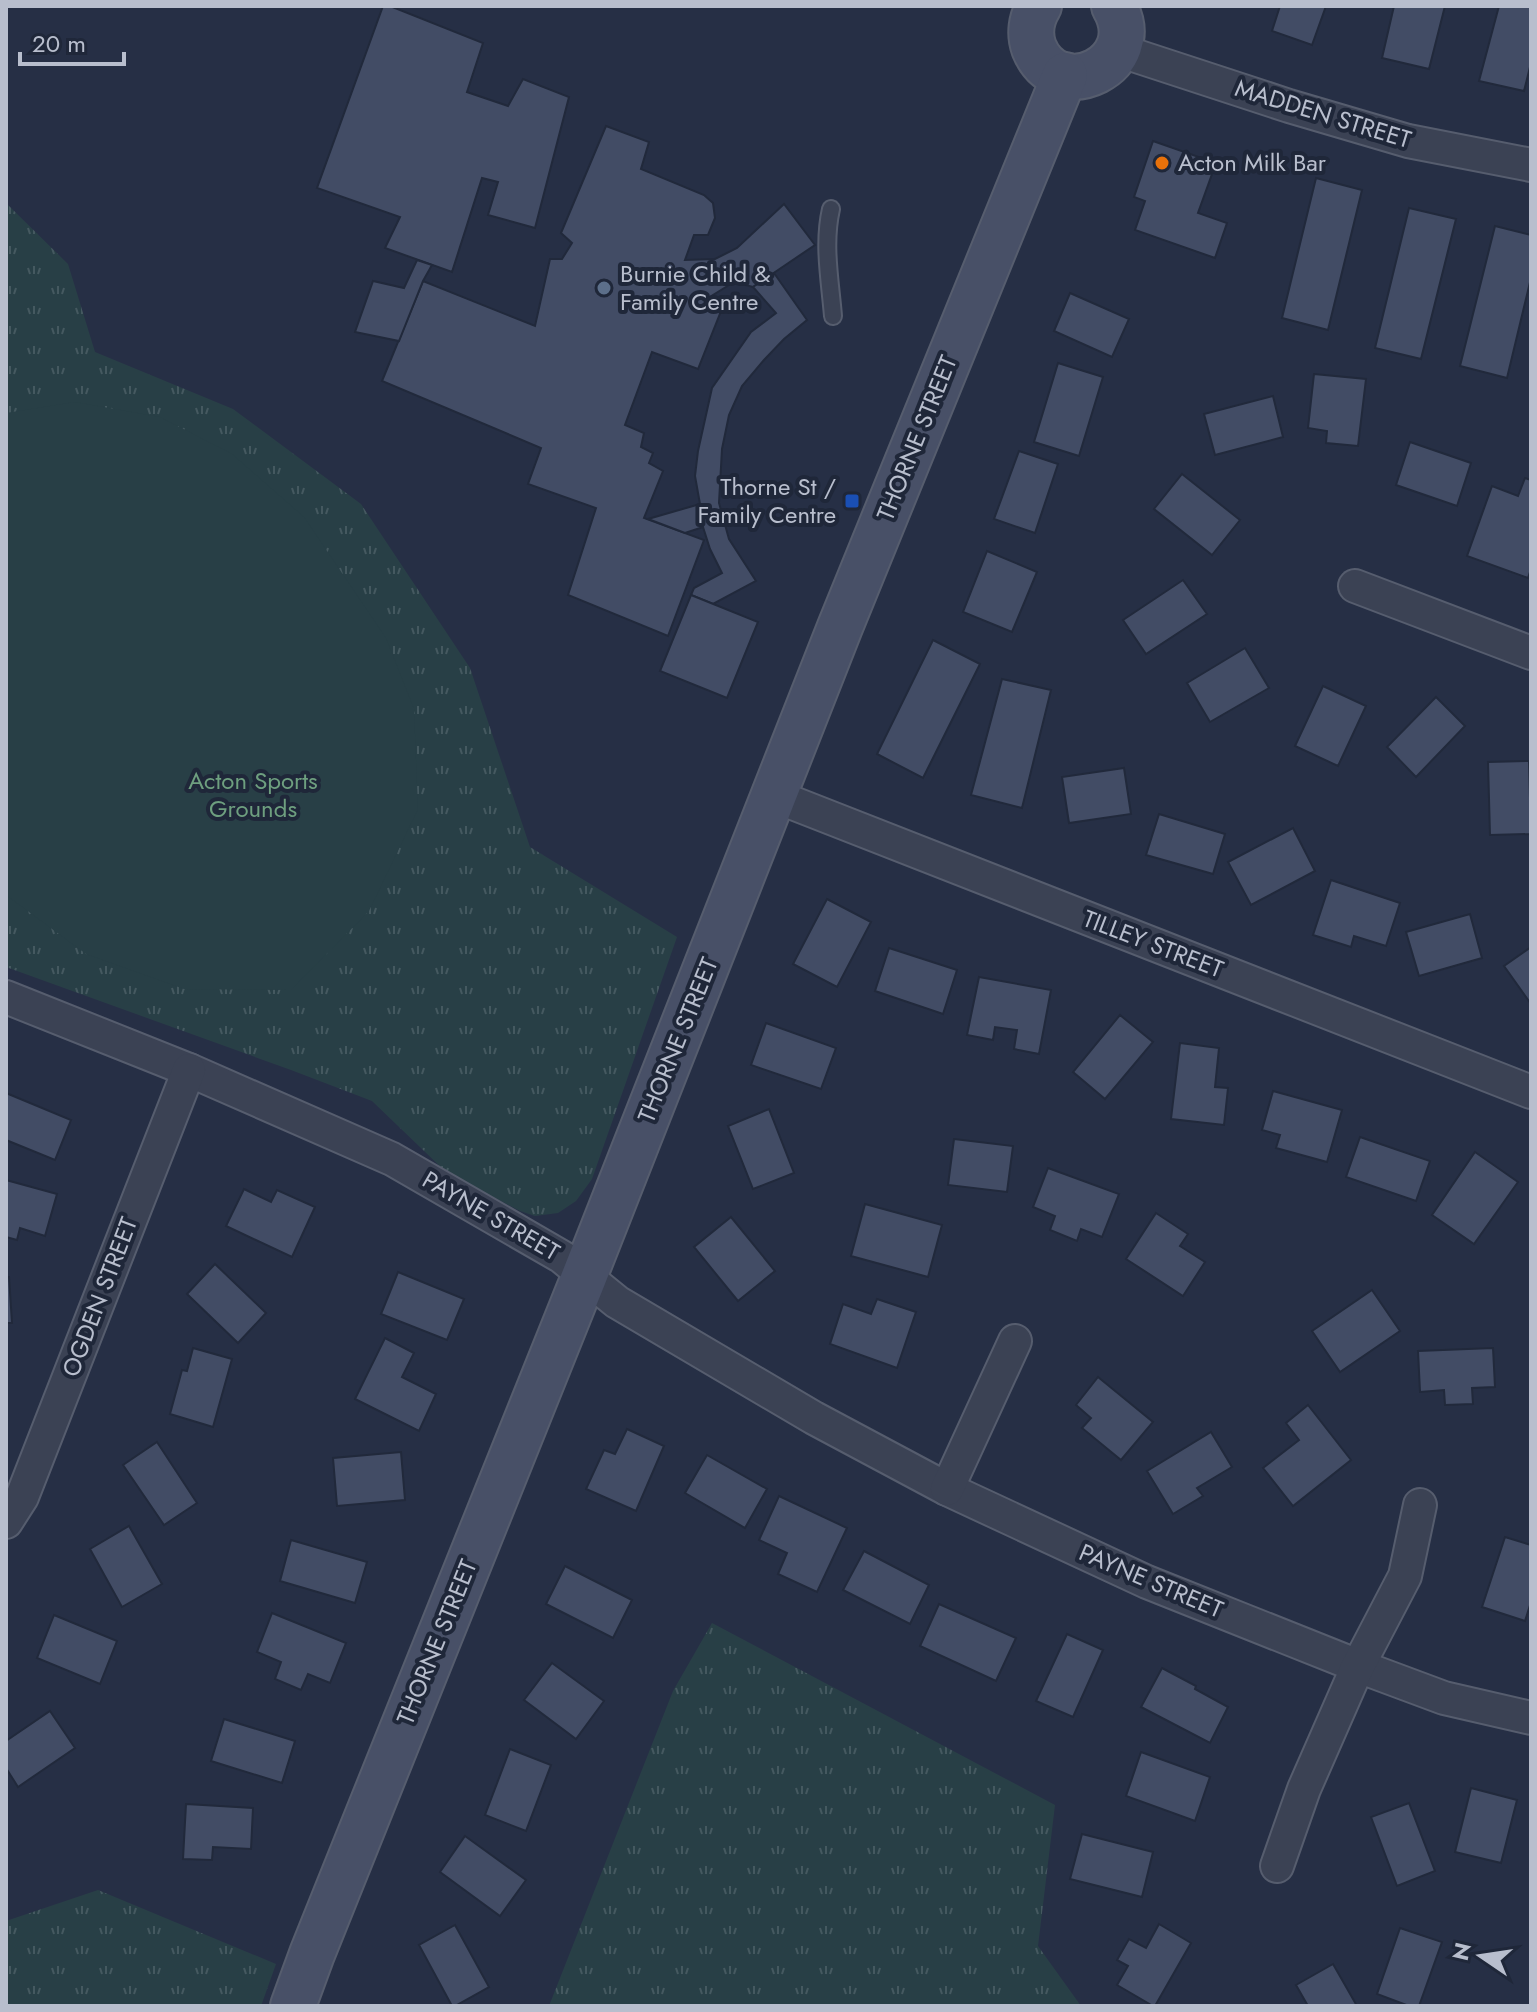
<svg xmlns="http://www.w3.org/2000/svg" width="1537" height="2012" font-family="Jost,sans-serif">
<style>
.park{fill:url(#park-tufts)}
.pitch{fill:#283f46}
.building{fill:#424c65;stroke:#21293b;stroke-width:2}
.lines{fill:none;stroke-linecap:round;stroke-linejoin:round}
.lane-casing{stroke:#565d6e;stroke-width:20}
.street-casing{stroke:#565d6e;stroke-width:36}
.secondary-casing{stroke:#565d6e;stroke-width:48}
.lane{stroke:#3b4254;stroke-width:16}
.street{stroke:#3b4254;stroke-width:32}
.secondary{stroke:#485067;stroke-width:44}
.food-dot{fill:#e8710a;stroke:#1f2739;stroke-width:3}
.service-dot{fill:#5c6f8a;stroke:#1f2739;stroke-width:3}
.transit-dot{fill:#1a4fb4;stroke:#1f2739;stroke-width:3}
.labels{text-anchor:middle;stroke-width:8;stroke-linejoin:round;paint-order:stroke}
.street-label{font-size:24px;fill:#b8becd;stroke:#1f2739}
.poi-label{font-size:24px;fill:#b8becd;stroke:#1f2739;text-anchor:start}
.park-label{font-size:24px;fill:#6e9f7f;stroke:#1f2739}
</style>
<defs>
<pattern id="park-tufts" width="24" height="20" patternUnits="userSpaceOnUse" patternTransform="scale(2)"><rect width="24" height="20" fill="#283f46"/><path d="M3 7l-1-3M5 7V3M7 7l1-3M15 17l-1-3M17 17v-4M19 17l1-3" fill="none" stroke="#455960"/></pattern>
</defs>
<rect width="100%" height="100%" fill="#262f45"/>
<g class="park">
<path d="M6 203 68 264 95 352 233 409 361 504 470 668 530 847 677 937 592 1179 576 1201 558 1213 535 1216 520 1211 447 1173 372 1101 291 1070 6 967Z"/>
<path d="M712 1623 1055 1805 1038 1946 1081 2006H549L673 1691Z"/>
<path d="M98 1890 276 1964 261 2006H6V1921Z"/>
</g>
<path class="pitch" d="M75 402 160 417 232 454 304 517 386 638 414 709 418 809 369 911 291 990 184 989 86 954 6 895V413Z"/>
<g class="building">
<path d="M383 6H390L483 43 467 92 508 106 523 79 569 97 535 228 488 215 498 182 482 178 452 272 385 248 400 217 317 188Z"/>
<path d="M1280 6H1326L1312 45 1272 31Z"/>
<path d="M1394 6H1445L1429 69 1382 58Z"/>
<path d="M1499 6H1531V63L1524 91 1479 81Z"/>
<path d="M606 126 649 142 641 169 704 195 713 203 715 218 708 235H694L685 260 715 259 737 248 784 204 815 245 753 287 734 282 705 300 723 306 698 369 652 352 625 425 644 433 641 447 653 453 649 463 663 471 644 518 704 540 668 636 568 595 596 508 528 484 541 448 382 381 423 281 535 326 550 259H562L572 243 561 233Z"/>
<path d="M1153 141 1216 163 1198 213 1227 223 1215 258 1135 230 1145 201 1134 197Z"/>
<path d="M1316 178 1362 190 1328 330 1282 318Z"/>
<path d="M1409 208 1456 219 1421 359 1375 348Z"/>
<path d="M1495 226 1531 235V278L1507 378 1460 366Z"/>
<path d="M417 260 432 265 423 281 399 341 355 332 373 281 404 288Z"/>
<path d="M774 273 807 320 784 339 764 360 742 386 729 415 722 449 719 503 729 539 756 581 713 604 691 595 694 588 722 573 710 549 703 527 685 533 648 519 700 504 695 476 698 451 712 388 751 332 776 313 753 287Z"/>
<path d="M1070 293 1129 319 1112 357 1054 331Z"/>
<path d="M1058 363 1103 377 1079 456 1034 442Z"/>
<path d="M1314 374 1366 379 1358 446 1326 443 1327 431 1308 428Z"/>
<path d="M1273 396 1283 437 1215 455 1204 414Z"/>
<path d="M1410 442 1471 463 1457 506 1396 485Z"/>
<path d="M1019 451 1058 464 1035 533 994 519Z"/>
<path d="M1182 474 1240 520 1212 555 1154 509Z"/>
<path d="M1525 478 1531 480V569L1528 578 1467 556 1492 486 1518 496Z"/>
<path d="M987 551 1037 572 1012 632 963 612Z"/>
<path d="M1183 580 1207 614 1146 654 1123 620Z"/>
<path d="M691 595 758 622 727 698 660 671Z"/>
<path d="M933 640 980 664 923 778 877 754Z"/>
<path d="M1245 648 1269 688 1210 722 1187 683Z"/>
<path d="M1002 679 1051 690 1022 808 971 795Z"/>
<path d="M1323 686 1366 706 1338 766 1295 746Z"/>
<path d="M1436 697 1465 726 1416 777 1387 747Z"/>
<path d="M1529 761 1531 834 1490 835 1488 762Z"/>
<path d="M1124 768 1131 814 1069 823 1062 777Z"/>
<path d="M1159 814 1225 834 1213 874 1146 855Z"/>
<path d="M1293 828 1315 871 1251 905 1228 862Z"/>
<path d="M1331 880 1400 903 1386 946 1354 936 1351 947 1313 935Z"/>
<path d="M827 899 871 922 837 987 793 964Z"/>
<path d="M1470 914 1482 958 1419 976 1406 932Z"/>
<path d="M1531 947V1004L1504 966Z"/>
<path d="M889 948 957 970 943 1014 875 991Z"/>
<path d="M979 977 1051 990 1039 1054 1014 1049 1017 1030 995 1027 993 1040 967 1035Z"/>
<path d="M1120 1015 1153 1042 1105 1099 1073 1072Z"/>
<path d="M766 1023 836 1048 821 1089 751 1065Z"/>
<path d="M1180 1043 1219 1048 1215 1087 1228 1088 1224 1125 1171 1119Z"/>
<path d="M1273 1091 1342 1110 1327 1162 1276 1148 1280 1135 1262 1130Z"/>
<path d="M6 1093 71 1120 55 1160 6 1140Z"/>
<path d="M769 1109 794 1173 753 1189 728 1126Z"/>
<path d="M1360 1137 1430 1161 1416 1201 1346 1177Z"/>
<path d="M954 1139 1013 1146 1007 1192 948 1185Z"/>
<path d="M1475 1152 1518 1182 1474 1244 1432 1215Z"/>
<path d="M1048 1168 1119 1194 1102 1237 1081 1229 1077 1241 1050 1230 1055 1216 1033 1207Z"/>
<path d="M6 1180 57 1194 45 1236 20 1228 17 1240 6 1237Z"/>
<path d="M244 1189 271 1202 277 1190 315 1207 292 1257 226 1226Z"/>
<path d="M865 1204 942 1225 928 1277 851 1256Z"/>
<path d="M1156 1213 1188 1234 1180 1246 1205 1262 1183 1296 1126 1259Z"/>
<path d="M731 1217 775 1271 738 1301 694 1247Z"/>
<path d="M215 1264 266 1313 238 1343 187 1294Z"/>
<path d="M398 1272 464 1299 447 1340 381 1314Z"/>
<path d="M6 1277H9L12 1323H6Z"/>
<path d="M1372 1290 1400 1331 1340 1372 1312 1331Z"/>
<path d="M877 1299 916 1312 897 1368 830 1344 843 1304 871 1314Z"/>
<path d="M385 1338 414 1353 402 1377 436 1394 419 1431 355 1399Z"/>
<path d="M193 1348 232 1359 213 1427 170 1414 182 1370 187 1371Z"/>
<path d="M1493 1348 1495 1387 1472 1388 1473 1404 1445 1405 1444 1390 1420 1392 1418 1351Z"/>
<path d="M1098 1377 1153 1422 1121 1460 1082 1428 1091 1418 1076 1405Z"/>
<path d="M1308 1405 1351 1460 1293 1506 1263 1468 1299 1440 1286 1423Z"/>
<path d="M627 1429 664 1446 636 1511 586 1489 604 1450 615 1454Z"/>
<path d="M1211 1432 1232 1467 1197 1488 1203 1496 1173 1514 1147 1471Z"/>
<path d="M157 1442 197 1503 164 1525 123 1465Z"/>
<path d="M401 1452 405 1500 337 1506 333 1458Z"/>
<path d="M707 1455 767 1489 745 1528 685 1493Z"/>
<path d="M779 1496 847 1528 817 1592 778 1574 787 1553 759 1540Z"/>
<path d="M129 1526 162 1584 122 1607 90 1549Z"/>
<path d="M1505 1537 1531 1545V1602L1525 1621 1482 1607Z"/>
<path d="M291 1540 367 1562 355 1603 280 1581Z"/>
<path d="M864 1551 929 1585 910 1624 843 1590Z"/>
<path d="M565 1566 632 1600 613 1638 546 1604Z"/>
<path d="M939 1604 1016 1638 996 1681 920 1646Z"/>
<path d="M272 1613 346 1643 330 1683 308 1674 301 1690 275 1679 281 1662 257 1652Z"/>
<path d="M54 1615 117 1641 100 1684 37 1658Z"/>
<path d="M1067 1634 1103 1650 1073 1717 1036 1701Z"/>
<path d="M552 1663 604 1701 576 1739 524 1700Z"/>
<path d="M1162 1668 1196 1686 1195 1689 1228 1707 1210 1743 1141 1707Z"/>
<path d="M50 1711 75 1748 18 1787 6 1768V1741Z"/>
<path d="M224 1719 295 1741 282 1783 211 1761Z"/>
<path d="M510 1749 551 1765 526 1831 485 1815Z"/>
<path d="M1141 1752 1210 1777 1195 1821 1126 1796Z"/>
<path d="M1471 1788 1517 1800 1501 1863 1455 1852Z"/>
<path d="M1409 1803 1435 1871 1397 1886 1371 1817Z"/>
<path d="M186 1804 253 1808 251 1849 213 1847 212 1860 183 1859Z"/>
<path d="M1082 1834 1153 1852 1142 1897 1070 1879Z"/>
<path d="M465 1836 526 1880 500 1916 440 1872Z"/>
<path d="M1159 1924 1191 1943 1155 2006H1153L1117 1985 1128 1966 1117 1960 1129 1939 1146 1948Z"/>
<path d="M455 1925 489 1987 455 2006H452L419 1945Z"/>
<path d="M1400 1928 1442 1942 1419 2006H1409L1377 1994Z"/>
<path d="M1333 1964 1357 2006H1308L1296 1985Z"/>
</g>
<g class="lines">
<defs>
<path id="lane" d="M831 209C823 244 830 280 833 316"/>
<g id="street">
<path d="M1118 50 1289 106 1408 141 1531 165"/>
<path d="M1355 586 1531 653"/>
<path d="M775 796 1531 1092"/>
<path d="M6 997 189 1070 392 1159 562 1257 617 1302 814 1418 947 1489 1147 1582 1358 1666 1444 1698 1531 1718"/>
<path d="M947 1489 1015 1341"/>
<path d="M6 1522 22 1497 189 1070"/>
<path d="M1277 1866 1304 1789 1358 1666 1405 1576 1420 1505"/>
</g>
<g id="secondary">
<path d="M1039 6C1031 19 1029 34 1034 48 1059 108 1148 64 1114 6"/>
<path d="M293 2006 312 1954 584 1277 840 627 1065 75"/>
</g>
</defs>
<use href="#lane" class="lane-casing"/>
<use href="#street" class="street-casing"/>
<use href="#secondary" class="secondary-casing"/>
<use href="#lane" class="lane"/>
<use href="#street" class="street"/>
<use href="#secondary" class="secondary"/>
</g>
<circle class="food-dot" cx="1162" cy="163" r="8"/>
<circle class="service-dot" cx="604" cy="288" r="8"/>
<rect class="transit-dot" x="844" y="493" width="16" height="16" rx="4"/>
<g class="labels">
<g class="street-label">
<text transform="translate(1323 114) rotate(17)" y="8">MADDEN STREET</text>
<text transform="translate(917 438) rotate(-68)" y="8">THORNE STREET</text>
<text transform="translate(1153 944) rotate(21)" y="8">TILLEY STREET</text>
<text transform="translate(678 1040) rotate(-68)" y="8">THORNE STREET</text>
<text transform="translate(491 1216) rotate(30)" y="8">PAYNE STREET</text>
<text transform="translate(100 1297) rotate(-69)" y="8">OGDEN STREET</text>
<text transform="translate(1151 1581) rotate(23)" y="8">PAYNE STREET</text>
<text transform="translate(437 1642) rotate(-68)" y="8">THORNE STREET</text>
</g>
<g class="poi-label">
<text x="1178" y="171">Acton Milk Bar</text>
<text x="620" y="282">Burnie Child &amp;<tspan x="620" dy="28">Family Centre</tspan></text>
<text x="836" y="495" text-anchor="end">Thorne St /<tspan x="836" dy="28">Family Centre</tspan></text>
</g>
<g class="park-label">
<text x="253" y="789">Acton Sports<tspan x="253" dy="28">Grounds</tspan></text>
</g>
</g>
<rect width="1537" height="2012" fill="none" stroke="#b8becd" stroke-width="16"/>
<g transform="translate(1481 1956) rotate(283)" stroke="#1f2739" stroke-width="6" paint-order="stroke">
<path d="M0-6L14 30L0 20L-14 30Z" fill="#b8becd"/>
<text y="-12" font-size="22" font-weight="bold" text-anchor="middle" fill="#b8becd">N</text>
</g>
<path d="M20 52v12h104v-12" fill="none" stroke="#b8becd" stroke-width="4"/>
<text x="32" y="52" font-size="24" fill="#b8becd" stroke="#1f2739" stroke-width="6" paint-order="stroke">20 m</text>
</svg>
